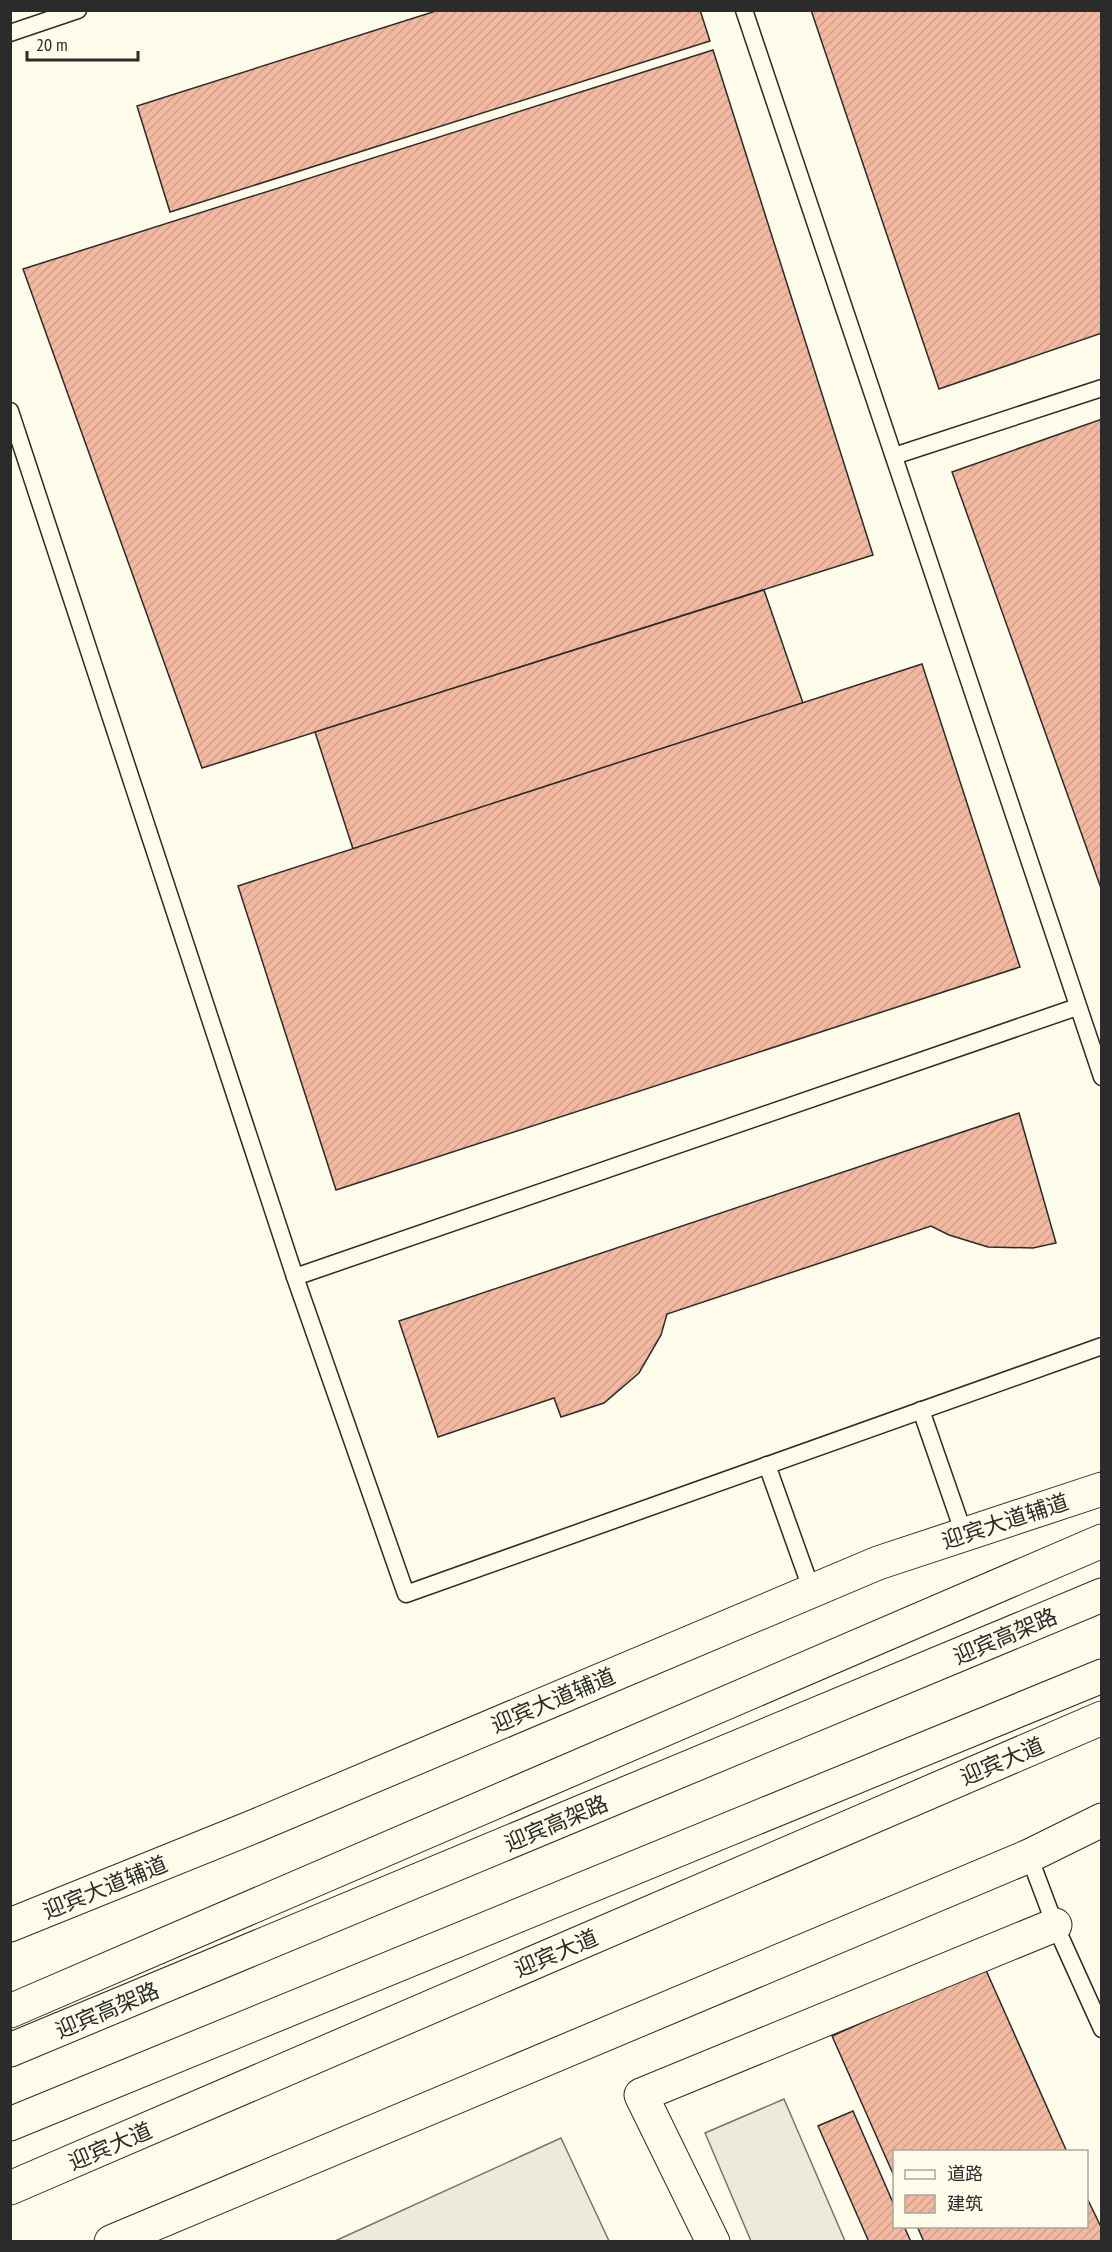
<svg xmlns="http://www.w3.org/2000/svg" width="1112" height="2252" font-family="'PT Sans Narrow','Noto Sans SC',sans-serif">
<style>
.parking{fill:#eceadb;stroke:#74746e;stroke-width:1.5}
.building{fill:url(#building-hatch);stroke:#2b2b2b;stroke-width:1.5}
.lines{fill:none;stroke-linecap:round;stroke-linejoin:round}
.lane-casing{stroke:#2b2b2b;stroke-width:19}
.street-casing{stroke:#2b2b2b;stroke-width:35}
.secondary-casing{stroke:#2b2b2b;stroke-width:35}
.primary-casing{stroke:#2b2b2b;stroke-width:35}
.highway-casing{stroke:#2b2b2b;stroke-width:35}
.lane{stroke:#fdfbea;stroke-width:16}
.street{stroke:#fdfbea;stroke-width:33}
.secondary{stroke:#fdfbea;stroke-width:33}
.primary{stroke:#fdfbea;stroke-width:33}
.highway{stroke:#fdfbea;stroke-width:33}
.labels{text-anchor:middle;stroke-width:4.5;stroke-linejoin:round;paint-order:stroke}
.street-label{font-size:22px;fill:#2b2b2b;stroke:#fdfbea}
</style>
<defs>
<pattern id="building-hatch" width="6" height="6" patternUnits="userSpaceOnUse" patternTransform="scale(1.5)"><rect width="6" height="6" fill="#f2b8a0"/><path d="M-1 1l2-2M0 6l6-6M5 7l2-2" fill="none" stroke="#d09e8a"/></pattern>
</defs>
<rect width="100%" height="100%" fill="#fdfbea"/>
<g class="parking">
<path d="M784 2099 845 2241H751L705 2133Z"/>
<path d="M561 2138 609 2241H335Z"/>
</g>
<g class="building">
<path d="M439 10H700L710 41 170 212 137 106Z"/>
<path d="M811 10H1102V333L939 389Z"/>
<path d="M713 50 873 555 202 768 23 269Z"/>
<path d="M1102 419V891L952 472Z"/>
<path d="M764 590 803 703 353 849 315 732Z"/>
<path d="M922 664 1020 967 336 1190 238 886Z"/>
<path d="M1019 1113 1056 1243 1033 1248 988 1247 949 1235 931 1226 667 1314 661 1335 639 1373 604 1403 561 1417 554 1398 438 1437 399 1321Z"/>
<path d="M985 1968 1067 2152H894V2176L832 2036Z"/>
<path d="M853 2111 894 2205V2226H904L911 2242H869L818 2126Z"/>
<path d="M1086 2196 1102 2229V2242H924L917 2226H1086Z"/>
</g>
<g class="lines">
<defs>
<g id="lane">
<path d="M744 10 1102 1077"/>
<path d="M10 33 78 10"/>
<path d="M10 411 295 1277 406 1594 1102 1346"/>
<path d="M894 456 1102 388"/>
<path d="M295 1277 1077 1007"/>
<path d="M921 1410 964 1534"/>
<path d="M767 1465 812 1591"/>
<path d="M1029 1856 1055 1925 1102 2029"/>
</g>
<path id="street" d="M713 2242 641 2095 1055 1925"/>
<g id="secondary">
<path d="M10 1925 255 1826 878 1563 1102 1489"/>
<path d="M111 2242 1029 1856 1102 1820"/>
</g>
<g id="primary">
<path d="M10 2011 1102 1541"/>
<path d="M10 2188 1102 1718"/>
</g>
<g id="highway">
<path d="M10 2050 1102 1595"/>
<path d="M10 2124 1102 1676"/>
</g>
</defs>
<use href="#lane" class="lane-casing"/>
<use href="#street" class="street-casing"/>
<use href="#secondary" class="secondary-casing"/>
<use href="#primary" class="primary-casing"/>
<use href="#highway" class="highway-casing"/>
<use href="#lane" class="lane"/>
<use href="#street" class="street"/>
<use href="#secondary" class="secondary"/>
<use href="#primary" class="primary"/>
<use href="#highway" class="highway"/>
</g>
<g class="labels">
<g class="street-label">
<text transform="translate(1005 1521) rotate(-18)" y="8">迎宾大道辅道</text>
<text transform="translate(1005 1636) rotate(-23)" y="8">迎宾高架路</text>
<text transform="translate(553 1700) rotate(-23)" y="8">迎宾大道辅道</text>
<text transform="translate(1002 1761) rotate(-23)" y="8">迎宾大道</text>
<text transform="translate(556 1823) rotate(-23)" y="8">迎宾高架路</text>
<text transform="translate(105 1887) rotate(-22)" y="8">迎宾大道辅道</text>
<text transform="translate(556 1953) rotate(-23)" y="8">迎宾大道</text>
<text transform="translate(107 2010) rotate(-23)" y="8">迎宾高架路</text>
<text transform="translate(110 2146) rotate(-23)" y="8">迎宾大道</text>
</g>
</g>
<rect width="1112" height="2252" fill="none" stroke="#2b2b2b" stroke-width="24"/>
<rect x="893" y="2150" width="195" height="78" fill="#fdfbea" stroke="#a9a89e" stroke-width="1.5"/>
<rect x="905" y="2170" width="30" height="9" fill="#fdfbea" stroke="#a9a89e" stroke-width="1.5"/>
<text x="947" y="2180" font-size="18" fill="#2b2b2b">道路</text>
<rect x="905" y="2195" width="30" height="18" fill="url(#building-hatch)" stroke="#a9a89e" stroke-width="1.5"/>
<text x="947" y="2210" font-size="18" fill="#2b2b2b">建筑</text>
<path d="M27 51v9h111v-9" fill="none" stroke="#2b2b2b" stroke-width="3"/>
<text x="36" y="51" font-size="18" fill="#2b2b2b" stroke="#fdfbea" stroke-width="4.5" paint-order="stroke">20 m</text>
</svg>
